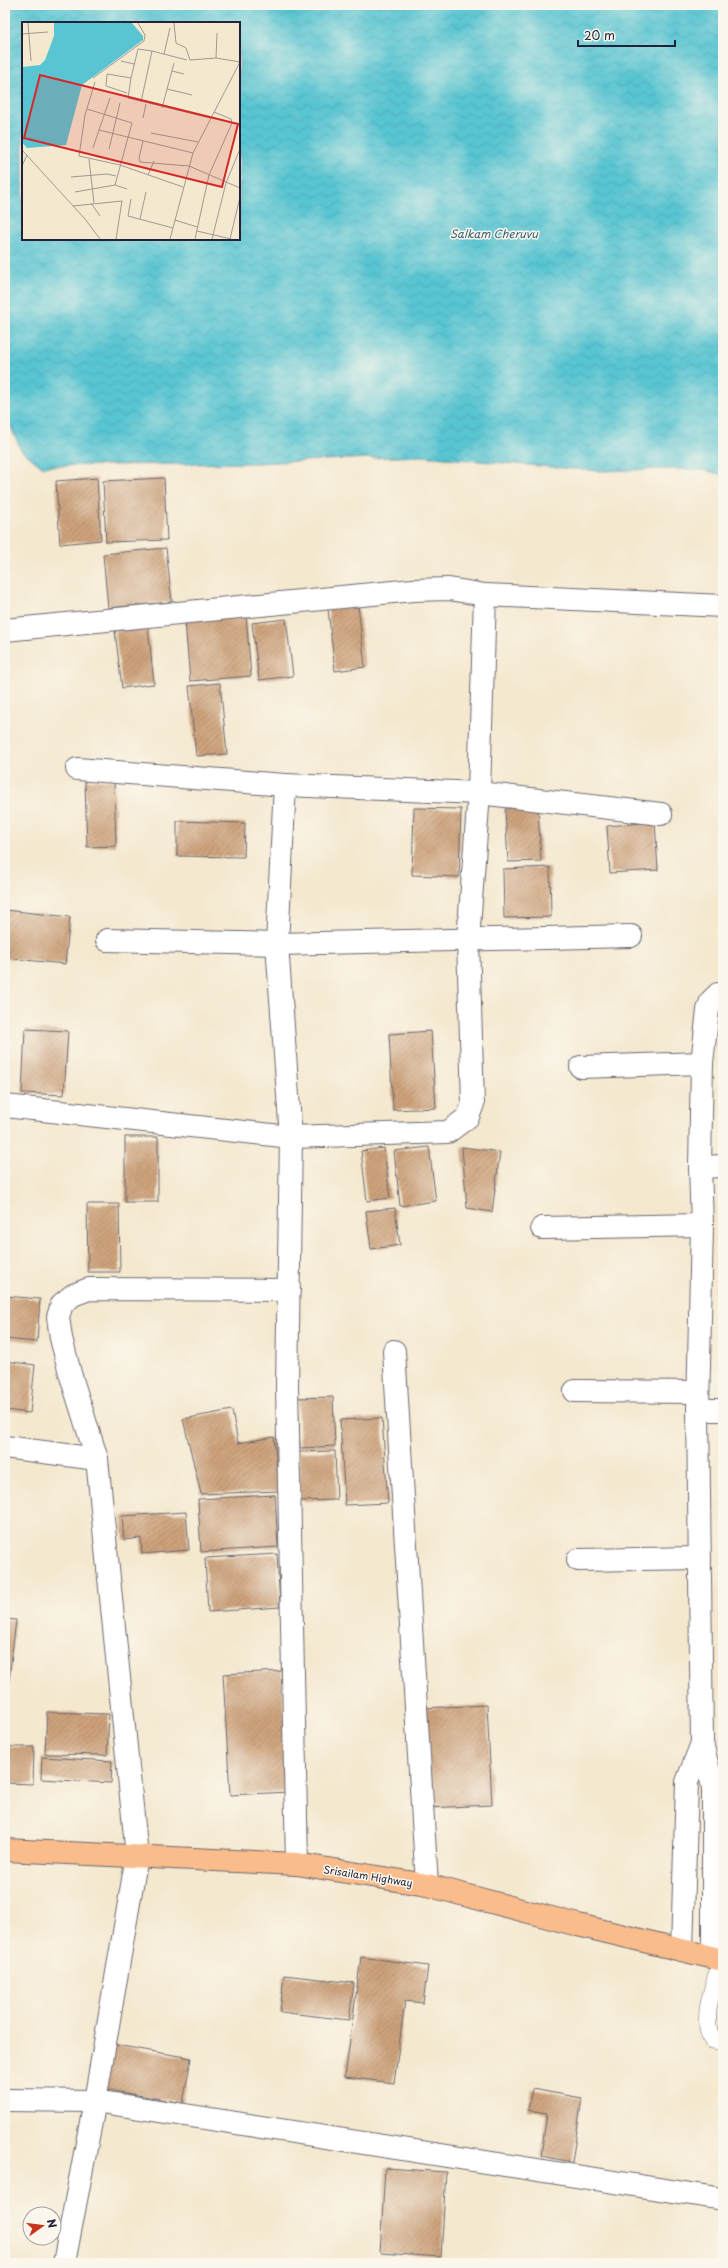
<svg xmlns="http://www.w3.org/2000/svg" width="728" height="2268" font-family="'Playpen Sans',sans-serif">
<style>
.water{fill:url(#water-waves);stroke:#3e7486;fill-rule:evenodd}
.building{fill:url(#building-hatch)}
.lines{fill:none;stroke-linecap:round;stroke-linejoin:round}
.lane-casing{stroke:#6c676f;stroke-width:18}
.street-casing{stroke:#6c676f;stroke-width:24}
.highway-casing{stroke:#6c676f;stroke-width:24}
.lane{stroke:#fff;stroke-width:17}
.street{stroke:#fff;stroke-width:22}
.highway{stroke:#fabc8b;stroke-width:22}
.labels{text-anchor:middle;stroke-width:3;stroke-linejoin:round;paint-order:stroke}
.street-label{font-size:10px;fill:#22223b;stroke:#fbf7ec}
.water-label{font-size:11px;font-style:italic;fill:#355b70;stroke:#fbf7ec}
.inset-road{fill:none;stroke:#a09994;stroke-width:1}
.view{fill:#d62828;fill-opacity:0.15;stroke:#d62828;stroke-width:2}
.inset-edge{fill:none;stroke:#22223b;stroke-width:2}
</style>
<defs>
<pattern id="water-waves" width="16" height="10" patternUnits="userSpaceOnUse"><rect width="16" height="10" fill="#59c5d2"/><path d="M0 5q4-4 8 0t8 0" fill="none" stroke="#4da9b5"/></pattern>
<pattern id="building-hatch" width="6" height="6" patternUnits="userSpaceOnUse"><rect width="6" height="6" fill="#cea37c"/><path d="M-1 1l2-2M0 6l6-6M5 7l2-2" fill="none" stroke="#a78467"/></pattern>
</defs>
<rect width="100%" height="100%" fill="#fbf7ec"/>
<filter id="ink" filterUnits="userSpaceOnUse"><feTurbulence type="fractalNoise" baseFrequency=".025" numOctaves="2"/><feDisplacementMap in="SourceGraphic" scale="8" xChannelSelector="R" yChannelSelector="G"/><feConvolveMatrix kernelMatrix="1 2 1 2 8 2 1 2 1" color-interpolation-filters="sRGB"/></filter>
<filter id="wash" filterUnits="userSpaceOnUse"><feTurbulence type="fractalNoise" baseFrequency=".012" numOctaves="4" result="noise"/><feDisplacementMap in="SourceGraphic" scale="16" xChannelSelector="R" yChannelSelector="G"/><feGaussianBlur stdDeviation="0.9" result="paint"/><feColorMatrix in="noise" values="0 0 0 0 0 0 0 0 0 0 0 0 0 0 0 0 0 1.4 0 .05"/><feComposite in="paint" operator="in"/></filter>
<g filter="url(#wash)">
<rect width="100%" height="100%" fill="#f4e8cf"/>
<path class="water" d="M5 5H723V475L704 470 665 469 598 471 421 456 253 463 41 466 21 450 5 413ZM23 23H239V239H23Z"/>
<g id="blocks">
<g class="building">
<path d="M97 478 101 540 60 544 56 481Z"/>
<path d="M164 478 167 540 106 542 103 481Z"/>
<path d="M166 548 172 602 108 608 103 554Z"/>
<path d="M358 605 365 667 335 671 328 609Z"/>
<path d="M246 615 251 676 190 681 185 620Z"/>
<path d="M286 619 293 676 259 680 252 623Z"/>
<path d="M148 627 154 684 122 688 115 631Z"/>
<path d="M220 683 227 754 196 756 189 686Z"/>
<path d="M114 780 116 846 87 847 85 781Z"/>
<path d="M538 807 541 861 508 862 505 809Z"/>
<path d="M414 808 461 809 459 877 412 875Z"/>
<path d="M177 821 245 823 244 857 177 856Z"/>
<path d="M655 822 658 870 610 873 607 826Z"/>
<path d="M550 867 551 917 504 918 503 869Z"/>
<path d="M5 910 70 917 65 964 5 958Z"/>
<path d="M25 1029 68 1031 64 1095 22 1093Z"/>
<path d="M431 1031 436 1108 393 1110 389 1034Z"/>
<rect x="125" y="1137" width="33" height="65"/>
<path d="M429 1147 436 1201 400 1206 394 1151Z"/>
<path d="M462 1147 500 1152 492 1212 467 1208Z"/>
<path d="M384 1148 390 1198 367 1201 361 1151Z"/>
<path d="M87 1204H119L120 1272H88Z"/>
<path d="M395 1208 400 1245 371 1249 366 1211Z"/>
<path d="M5 1296 40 1299 37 1342 5 1339Z"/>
<path d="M5 1361 35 1365 30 1413 5 1410Z"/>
<path d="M333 1397 335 1446 300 1448 298 1398Z"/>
<path d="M232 1410 238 1443 274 1437 279 1491 201 1494 183 1419Z"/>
<path d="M382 1418 388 1503 345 1505 340 1420Z"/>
<path d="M335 1451 337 1500 300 1501 299 1452Z"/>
<path d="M275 1495 278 1547 201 1552 198 1499Z"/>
<path d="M186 1512 189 1550 142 1554 141 1538 124 1540 122 1516Z"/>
<path d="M277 1554 280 1607 208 1612 205 1558Z"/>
<path d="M5 1619 16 1620 8 1688H5Z"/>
<path d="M282 1671 289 1792 230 1795 223 1674Z"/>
<path d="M487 1705 492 1805 426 1808 422 1708Z"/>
<path d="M47 1712 109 1714 107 1755 45 1754Z"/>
<path d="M5 1747H34L33 1784 5 1783Z"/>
<path d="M42 1757 112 1761 111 1783 41 1779Z"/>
<path d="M361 1957 428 1966 423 2003 405 2001 394 2083 345 2077Z"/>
<path d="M284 1975 354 1983 349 2020 280 2012Z"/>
<path d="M110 2044 191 2058 183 2103 103 2089Z"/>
<path d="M532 2089 582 2098 572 2162 541 2156 547 2113 528 2110Z"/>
<path d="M385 2168 446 2172 441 2257 380 2253Z"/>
</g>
</g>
</g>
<g filter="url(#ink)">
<use href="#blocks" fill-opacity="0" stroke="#6c676f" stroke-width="1"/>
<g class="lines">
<defs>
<path id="lane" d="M721 1960C715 1984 700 2016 712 2040L723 2041"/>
<g id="street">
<path d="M5 630 413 590 449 589 485 595 723 606"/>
<path d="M77 769 285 785"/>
<path d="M107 940 277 944 631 936"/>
<path d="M581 1067 702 1063"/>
<path d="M5 1106 291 1137 448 1132 468 1117 473 1104 468 940 479 793 485 595"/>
<path d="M700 1167 723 1166"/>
<path d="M542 1228 702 1225"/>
<path d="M394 1351 427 1885"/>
<path d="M575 1391 698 1392"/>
<path d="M698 1410H723"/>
<path d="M5 1447 97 1459"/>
<path d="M578 1560 700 1558"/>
<path d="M297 1864 287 1386 291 1137 277 944 285 785 479 793 661 814"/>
<path d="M682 1950 687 1782 702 1743"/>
<path d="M713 1957V1787L702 1743 698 1410 702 1225 700 1167 702 1063 708 1010 711 1001 718 994H723"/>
<path d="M5 2100 95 2101 723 2199"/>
<path d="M64 2263 95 2101 137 1856 97 1459 70 1373 61 1338 58 1317 62 1304 73 1295 89 1289 289 1290"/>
</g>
<path id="highway" d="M5 1850 297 1864 427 1885 578 1925 723 1960"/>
</defs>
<use href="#lane" class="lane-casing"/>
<use href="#street" class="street-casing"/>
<use href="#highway" class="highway-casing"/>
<use href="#lane" class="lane"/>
<use href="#street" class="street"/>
<use href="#highway" class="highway"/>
</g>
</g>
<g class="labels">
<g class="street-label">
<text transform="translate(368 1876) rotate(9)" y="4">Srisailam Highway</text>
</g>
<g class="water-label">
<text x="494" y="238">Salkam Cheruvu</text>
</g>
</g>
<g transform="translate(22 22)">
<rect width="218" height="218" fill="#f4e8cf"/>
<path d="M32 1H110L121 14V18L60 63 44 123 5 126 0 120V45L18 43 23 38 32 14Z" fill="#59c5d2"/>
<path class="inset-road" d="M6 1 9 39M152 1 154 21 164 26 168 38 194 36 218 40M0 12 26 10M130 29 165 38M142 32 148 6M194 36 195 11M99 39 112 42M150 49 162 52M71 56 122 19 123 13 116 1M109 56 116 27 130 29 119 80M73 60 63 93 57 134 98 143 161 165M145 67 170 73M105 71 84 64 85 52 109 56 106 76 188 96M88 76 77 108 171 131M140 86 152 41M65 87 110 101 93 163M121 96 124 82M129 111 176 120M121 119 117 136 118 140 167 144 218 166M71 126 77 108M87 127 98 81M0 128 63 197 78 217M67 137 72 181M0 144 5 133M126 153 132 139M49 155 85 152 94 154M53 170 93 163 105 167M109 177 106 194 151 206M69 181 78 194M51 184 100 179 94 217M118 197 124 170M153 198 175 205M175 209 209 217M148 217 171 131 218 40M173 217 187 153 210 101 209 97 192 90M190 217 204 161 218 127M208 217 218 175"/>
<path class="view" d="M18 53 216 102 200 165 2 116Z"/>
<rect width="218" height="218" class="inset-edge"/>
</g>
<rect width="728" height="2268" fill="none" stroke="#fbf7ec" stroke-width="20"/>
<g transform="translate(42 2226) rotate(76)"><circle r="19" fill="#fbf7ec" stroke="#a4a2a5"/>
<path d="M0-3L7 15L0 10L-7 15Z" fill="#c8321e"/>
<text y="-6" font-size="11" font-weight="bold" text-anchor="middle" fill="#22223b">N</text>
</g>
<path d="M578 40v6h97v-6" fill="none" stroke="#22223b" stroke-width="2"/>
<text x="584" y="40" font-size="12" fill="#22223b" stroke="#fbf7ec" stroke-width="3" paint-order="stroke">20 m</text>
</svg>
